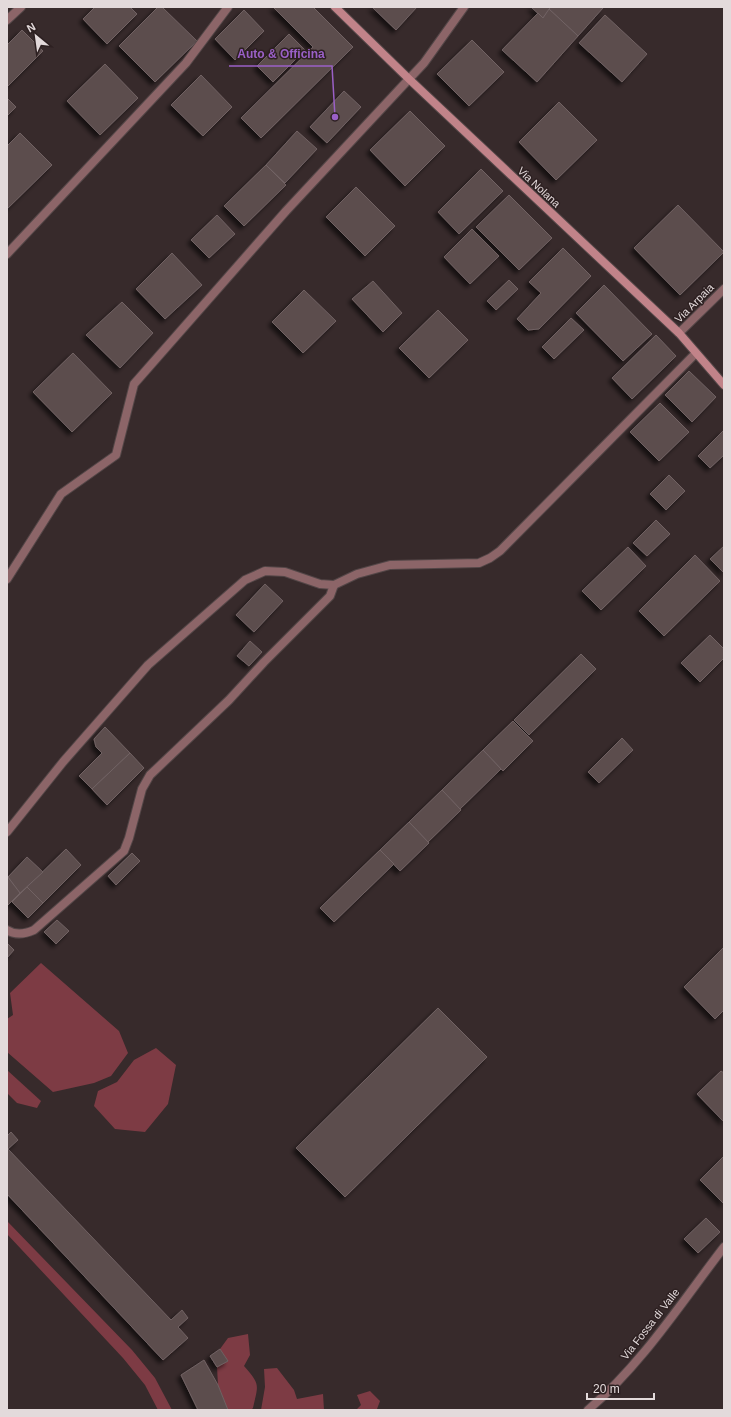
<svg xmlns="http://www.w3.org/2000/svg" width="731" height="1417" font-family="Arial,sans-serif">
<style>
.green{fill:#7d3b44}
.building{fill:#5b4d4e;stroke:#716263;filter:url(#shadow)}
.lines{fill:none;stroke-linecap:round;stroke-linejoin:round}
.lane-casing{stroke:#534647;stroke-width:10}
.street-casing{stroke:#534647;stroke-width:10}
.secondary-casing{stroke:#534647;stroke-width:10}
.lane{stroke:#8c6568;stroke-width:8}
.street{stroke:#8c6568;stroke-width:8}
.secondary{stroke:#c18389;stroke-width:8}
.labels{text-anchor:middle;stroke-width:3;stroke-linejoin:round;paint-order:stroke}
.street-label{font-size:11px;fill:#e3dadb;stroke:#2d2021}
.leader{fill:none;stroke:#9a60c7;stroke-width:1.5}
.callout-dot{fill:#9a60c7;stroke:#2d2021;stroke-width:1.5}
.callout-label{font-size:12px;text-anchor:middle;font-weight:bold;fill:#9a60c7;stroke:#2d2021;stroke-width:3;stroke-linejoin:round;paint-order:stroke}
</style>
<defs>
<filter id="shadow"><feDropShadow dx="-3.5" dy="3.5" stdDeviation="2" flood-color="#0009"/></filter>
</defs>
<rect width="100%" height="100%" fill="#372a2b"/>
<g class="green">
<path d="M41 963 119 1031 128 1053 111 1076 94 1083 53 1092 7 1052V1019L13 1015 10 993Z"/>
<path d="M156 1048 176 1065 168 1104 145 1132 115 1129 94 1106 98 1091 117 1082 134 1060Z"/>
<path d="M7 1070 41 1101 37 1108 17 1103 7 1093Z"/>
<path d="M7 1221 132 1350 155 1378 172 1410H158L145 1385 123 1358 7 1234Z"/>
<path d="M248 1334 250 1355 244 1366C261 1385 258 1385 253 1408L251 1410H228L218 1385 217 1367 228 1361 220 1349 228 1338Z"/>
<path d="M277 1368 294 1390 297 1399 323 1394 324 1410H261L265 1387 264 1369Z"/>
<path d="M370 1391 380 1401 377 1409 356 1410 361 1405 357 1395Z"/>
</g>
<g class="building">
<path d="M95 7H130L137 14 107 44 83 19Z"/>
<path d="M158 7H162L197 41 155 82 119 46Z"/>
<path d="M273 7H313L353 47 261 138 241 118 313 47Z"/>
<path d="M372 7H417L396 30Z"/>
<path d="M531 7H551L543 18Z"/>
<path d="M551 7H602L603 8 578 36 549 9Z"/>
<path d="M549 9 578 36 537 82 502 50 538 13 543 18Z"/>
<path d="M244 10 264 31 235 60 215 39Z"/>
<path d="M605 15 647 54 622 82 579 43Z"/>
<path d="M22 30 43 51 7 87V45Z"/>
<path d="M289 34 305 50 273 82 257 66Z"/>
<path d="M472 40 504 72 469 106 437 74Z"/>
<path d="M105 64 138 98 100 135 67 101Z"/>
<path d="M201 75 232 107 203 136 171 105Z"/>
<path d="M344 91 361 107 327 143 310 127Z"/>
<path d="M7 98 16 107 7 116Z"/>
<path d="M559 102 597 140 556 180 519 142Z"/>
<path d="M410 111 445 146 405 186 370 150Z"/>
<path d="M297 131 317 149 285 183 266 165Z"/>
<path d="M20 133 52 165 7 209V146Z"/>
<path d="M266 165 286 185 244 226 224 206Z"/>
<path d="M481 169 503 191 459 234 438 212Z"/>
<path d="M356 187 395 226 365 256 326 217Z"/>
<path d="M509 195 552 238 519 270 476 227Z"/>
<path d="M678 205 724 252 680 295 634 248Z"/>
<path d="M217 215 235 234 209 258 191 240Z"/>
<path d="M472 229 499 256 470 284 444 257Z"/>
<path d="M563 248 591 276 539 329 528 330 517 319 541 293 529 282Z"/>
<path d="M172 253 202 285 165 319 136 289Z"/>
<path d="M509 280 518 289 496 310 487 301Z"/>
<path d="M373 281 402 313 383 332 352 299Z"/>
<path d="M604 285 652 334 623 361 576 313Z"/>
<path d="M304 290 336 321 303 353 272 322Z"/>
<path d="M122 302 153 333 120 368 86 335Z"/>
<path d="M438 310 468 340 429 378 399 348Z"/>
<path d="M571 318 584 330 554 359 542 347Z"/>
<path d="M656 335 676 356 632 399 612 378Z"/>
<path d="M73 353 112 393 72 432 33 392Z"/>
<path d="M689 371 716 397 692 422 665 395Z"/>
<path d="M660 403 689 432 659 461 630 432Z"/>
<path d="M724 430V455L710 468 698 456Z"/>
<path d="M669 475 685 491 666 510 650 494Z"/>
<path d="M656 520 670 534 647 556 633 543Z"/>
<path d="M724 546V573L710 559Z"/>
<path d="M628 547 646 566 601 610 582 591Z"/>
<path d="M695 555 720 581 664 636 639 611Z"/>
<path d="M265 584 283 601 254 632 236 615Z"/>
<path d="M710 635 724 649V658L700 682 681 663Z"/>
<path d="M250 641 262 652 249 666 237 656Z"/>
<path d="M581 654 596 669 529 735 514 720Z"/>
<path d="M513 721 533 741 503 771 483 750Z"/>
<path d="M105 727 130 753 92 789 79 776 102 753 96 747 94 739Z"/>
<path d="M622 738 633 750 599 783 588 772Z"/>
<path d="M483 750 501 769 460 809 442 790Z"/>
<path d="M130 753 144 768 107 805 92 789Z"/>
<path d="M442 790 461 810 428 842 409 822Z"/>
<path d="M409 822 429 843 400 871 380 850Z"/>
<path d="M66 849 81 865 43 903 27 887Z"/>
<path d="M380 850 394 864 334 922 320 908Z"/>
<path d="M132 853 140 861 116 885 108 876Z"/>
<path d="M27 857 43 872 20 893 8 877Z"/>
<path d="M7 876 20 893 7 906Z"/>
<path d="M27 887 43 903 28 918 12 902Z"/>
<path d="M57 920 69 931 56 944 44 932Z"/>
<path d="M7 943 14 950 7 958Z"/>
<path d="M724 947V1010L715 1019 684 987Z"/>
<path d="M438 1008 487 1057 345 1197 296 1148Z"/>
<path d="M721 1071 724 1073V1122L697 1094Z"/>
<path d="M11 1132 18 1140 8 1149 171 1320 182 1310 188 1318 178 1327 188 1338 163 1360 7 1194V1136Z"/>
<path d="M724 1156V1204L700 1180Z"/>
<path d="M706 1218 720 1232 698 1253 684 1239Z"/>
<path d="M220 1349 228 1361 217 1367 210 1356Z"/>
<path d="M204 1360 218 1385 228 1410H198L181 1375Z"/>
</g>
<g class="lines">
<defs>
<path id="lane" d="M409 79 424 63 464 7"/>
<g id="street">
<path d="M7 20 21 7"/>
<path d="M7 254 186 63 228 7"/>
<path d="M679 333 724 289"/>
<path d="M7 579 61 494 116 455 134 384 286 211 409 79"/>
<path d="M7 832 63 762 148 665 245 580 265 571 285 572 320 584 334 585 357 574 390 565 479 563 490 558 500 551 696 353"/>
<path d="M7 930C16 936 25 934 34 930L124 851 129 838 142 789 150 775 229 700 264 662 330 596 334 585"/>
<path d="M588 1410C642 1364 681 1303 724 1247"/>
</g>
<path id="secondary" d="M335 7 409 79 679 333 724 385"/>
</defs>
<use href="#lane" class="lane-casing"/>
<use href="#street" class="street-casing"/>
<use href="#secondary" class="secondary-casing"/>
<use href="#lane" class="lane"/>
<use href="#street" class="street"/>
<use href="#secondary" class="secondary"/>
</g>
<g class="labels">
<g class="street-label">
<text transform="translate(539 187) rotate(43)" y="4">Via Nolana</text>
<text transform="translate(694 303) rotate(-45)" y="4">Via Arpaia</text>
<text transform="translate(650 1324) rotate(-52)" y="4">Via Fossa di Valle</text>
</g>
</g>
<path class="leader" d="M335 117L332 66H229"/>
<circle class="callout-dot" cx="335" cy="117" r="4"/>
<g class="callout-label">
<text x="281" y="58">Auto &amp; Officina</text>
</g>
<rect width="731" height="1417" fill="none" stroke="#e3dadb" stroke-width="16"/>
<g transform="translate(36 36) rotate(331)" stroke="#2d2021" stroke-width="3" paint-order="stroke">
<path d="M0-3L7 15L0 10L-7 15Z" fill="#e3dadb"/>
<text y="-6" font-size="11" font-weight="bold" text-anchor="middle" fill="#e3dadb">N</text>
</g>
<path d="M587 1393v6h67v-6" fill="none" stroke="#e3dadb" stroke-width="2"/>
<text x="593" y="1393" font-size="12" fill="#e3dadb" stroke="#2d2021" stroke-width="3" paint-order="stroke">20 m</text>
</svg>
